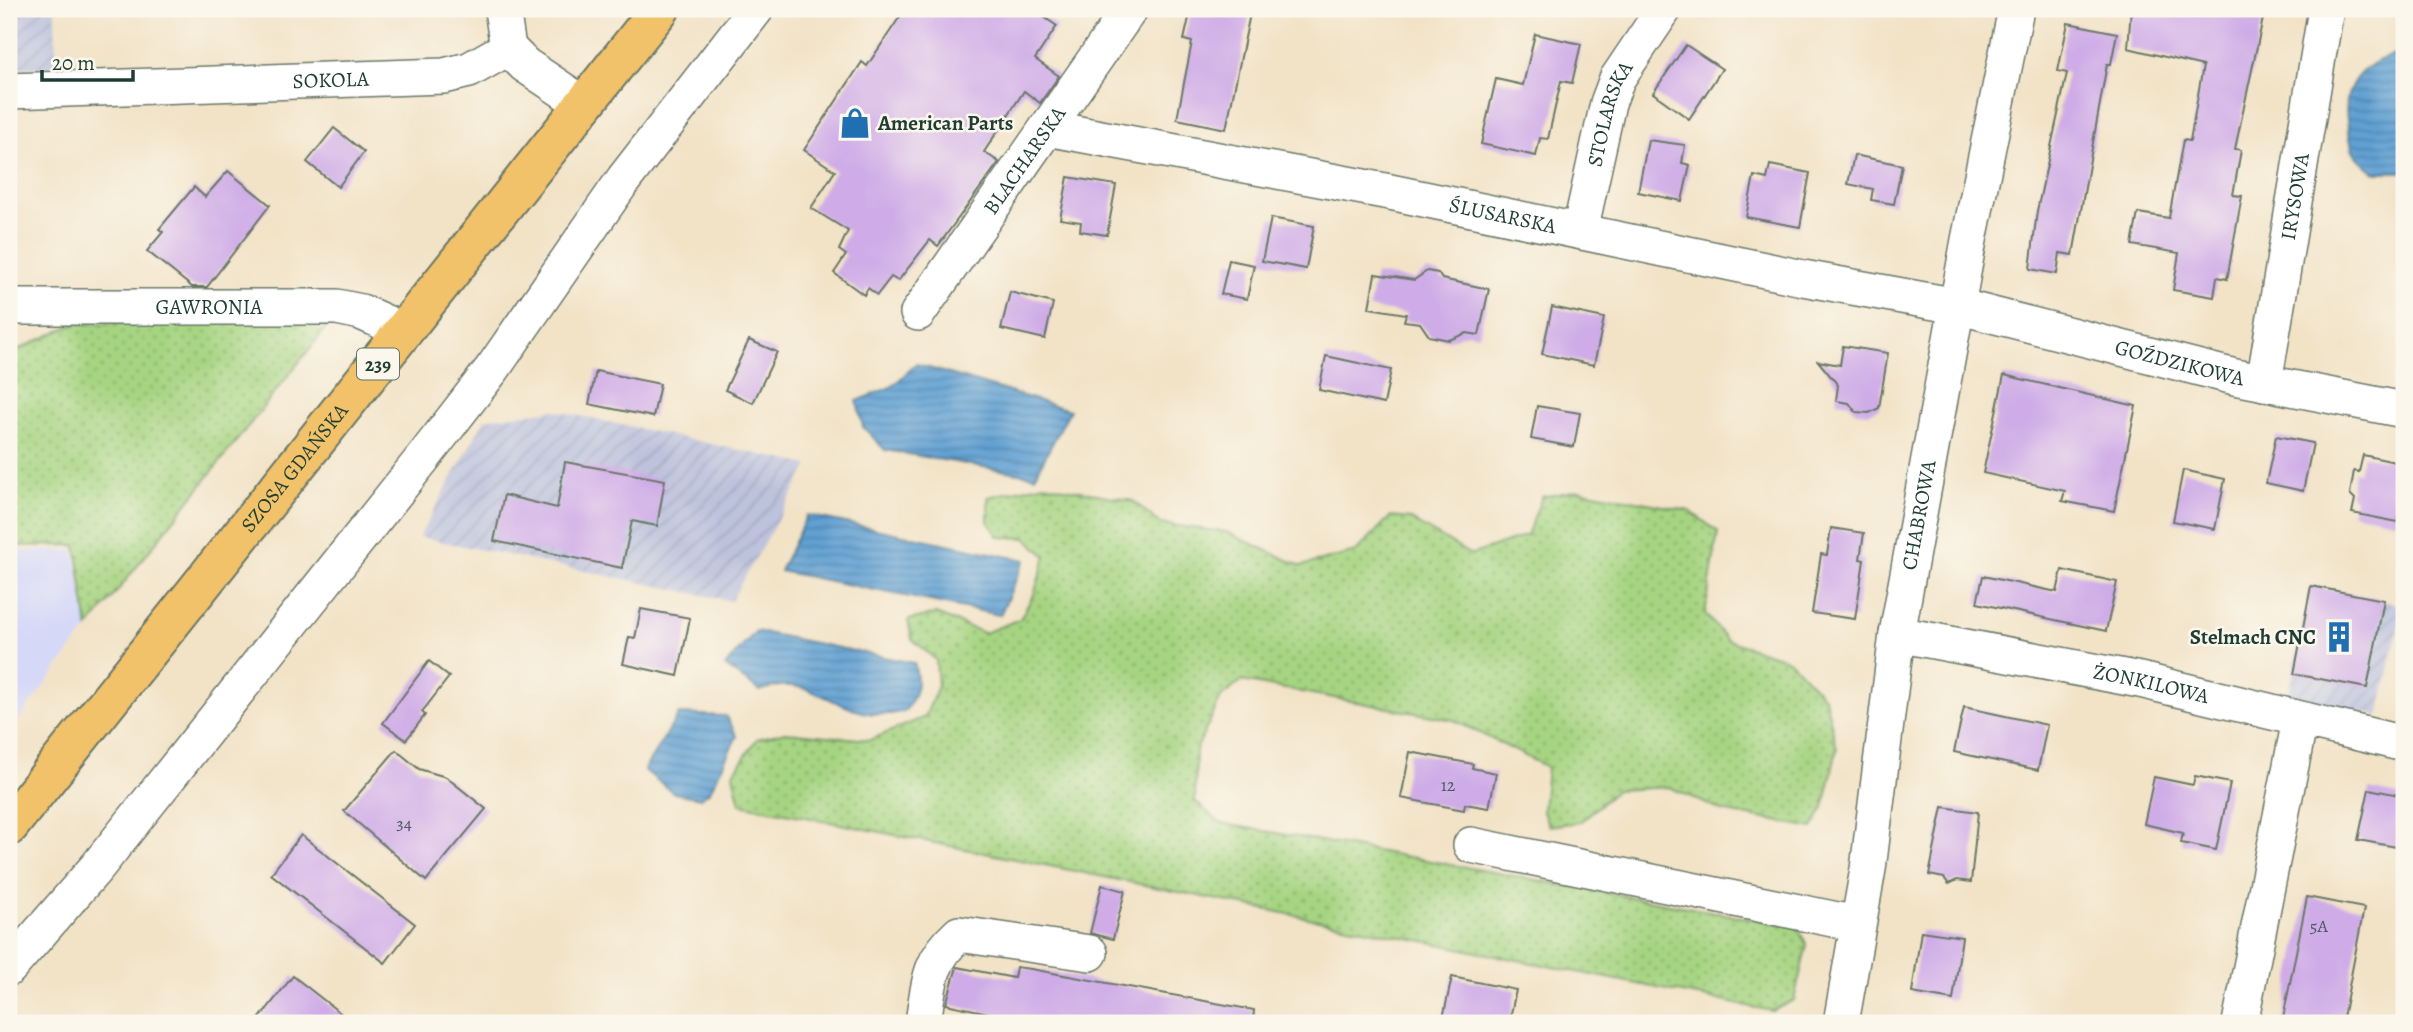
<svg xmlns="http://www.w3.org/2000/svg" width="2413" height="1032" font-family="Alegreya,serif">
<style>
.built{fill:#d6d8f8}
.industrial{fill:url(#industrial-furrows)}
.green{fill:url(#green-dots);stroke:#62885a;stroke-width:2}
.water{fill:url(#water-rules);stroke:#406e84;stroke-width:2}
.building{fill:#cface7}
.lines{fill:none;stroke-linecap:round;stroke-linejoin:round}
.minor-casing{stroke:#697767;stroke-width:38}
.major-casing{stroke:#697767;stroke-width:42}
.minor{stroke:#fff;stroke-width:35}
.major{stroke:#f2c26a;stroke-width:38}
.labels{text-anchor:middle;stroke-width:5;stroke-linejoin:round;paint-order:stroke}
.number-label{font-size:18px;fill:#4b5961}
.shield{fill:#fbf7ec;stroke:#61756b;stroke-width:2}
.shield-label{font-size:19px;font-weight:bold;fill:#1f3d34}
.street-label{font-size:21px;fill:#1f3d34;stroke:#fbf7ec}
.poi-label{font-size:21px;font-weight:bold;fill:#1f3d34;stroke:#fbf7ec;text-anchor:start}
</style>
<defs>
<pattern id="industrial-furrows" width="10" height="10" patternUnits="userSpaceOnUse" patternTransform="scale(1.75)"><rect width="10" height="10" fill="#bec3dd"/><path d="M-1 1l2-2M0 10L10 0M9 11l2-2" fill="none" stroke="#a3a8be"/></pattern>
<pattern id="green-dots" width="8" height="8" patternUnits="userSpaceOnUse" patternTransform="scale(1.75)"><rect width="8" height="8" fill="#a6d481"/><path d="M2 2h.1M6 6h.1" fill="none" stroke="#87ad6a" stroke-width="1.8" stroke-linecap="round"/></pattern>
<pattern id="water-rules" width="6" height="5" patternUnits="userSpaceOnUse" patternTransform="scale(1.75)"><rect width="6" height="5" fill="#61a0d3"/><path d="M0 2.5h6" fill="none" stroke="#4f84ac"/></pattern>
</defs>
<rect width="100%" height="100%" fill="#fbf7ec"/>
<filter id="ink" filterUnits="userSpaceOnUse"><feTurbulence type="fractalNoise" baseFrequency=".0143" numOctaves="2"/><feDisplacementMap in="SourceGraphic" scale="14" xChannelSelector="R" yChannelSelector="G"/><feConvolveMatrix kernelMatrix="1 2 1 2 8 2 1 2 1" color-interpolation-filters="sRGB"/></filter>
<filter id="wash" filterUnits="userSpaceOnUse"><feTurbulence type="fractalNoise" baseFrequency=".00686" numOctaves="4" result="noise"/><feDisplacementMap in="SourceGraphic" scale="28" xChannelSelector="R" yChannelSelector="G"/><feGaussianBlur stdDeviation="1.57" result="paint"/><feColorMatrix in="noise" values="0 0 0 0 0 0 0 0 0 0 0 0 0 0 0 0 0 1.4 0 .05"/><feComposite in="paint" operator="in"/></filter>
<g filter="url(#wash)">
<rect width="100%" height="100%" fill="#f2e3c7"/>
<path class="built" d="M74 550 88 628 9 732V551Z"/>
<g class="industrial">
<path d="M9 9H55L56 67 9 68Z"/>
<path d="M553 410 809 465 731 601 419 537 485 419Z"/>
<path d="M2311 586 2403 605 2379 716 2288 697Z"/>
</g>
<g class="green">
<path d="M334 318 88 628 76 545 9 546V354L74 324Z"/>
<path d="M1044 484 1133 501 1161 524 1226 532 1301 566 1356 552 1390 517 1410 519 1471 555 1527 535 1542 497 1578 490 1690 511 1718 532 1705 614 1727 640 1789 660 1825 698 1837 749 1824 807 1813 828 1722 811 1669 787 1617 790 1580 822 1549 826 1543 812 1547 767 1454 720 1242 681 1221 697 1196 750 1195 801 1220 823 1797 927 1807 945 1794 1000 1772 1011 740 804 733 774 757 739 785 732 870 740 925 717 938 686 936 660 912 639 908 620 936 614 984 633 1020 619 1034 594 1046 556 1026 538 999 537 988 521V497Z"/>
</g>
<g class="water">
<path d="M2404 53V172H2374C2368 166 2358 159 2354 152 2351 147 2350 137 2349 131 2338 86 2361 61 2404 53Z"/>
<path d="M916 364 1070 410 1035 476 885 450 863 427 857 401 893 386Z"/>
<path d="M807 515 1025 560 1000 615 780 571Z"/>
<path d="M756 631 914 663C920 683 917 694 905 711 841 729 817 668 760 691L725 666Z"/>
<path d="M679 714 726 716 737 736 710 791 700 798 674 793 644 770Z"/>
</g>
<g id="blocks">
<g class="building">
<path d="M905 9H1032L1057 26 1035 59 1059 76 1040 103 1024 91 984 152 999 162 938 246 930 240 898 281 891 277 877 295 868 288 864 295 834 273 846 255 839 250 848 231 811 208 835 171 804 150 862 62 867 66Z"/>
<path d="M1191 9H1251L1226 129 1177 119 1192 42 1184 40Z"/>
<path d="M2131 9H2265L2235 149 2241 150 2233 195 2242 196 2227 279 2217 277 2214 297 2173 290 2179 253 2132 245 2138 213 2169 218 2183 140 2190 141 2203 66 2128 48Z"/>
<path d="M2068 23 2117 33 2111 64H2107L2073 255 2060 253 2057 274 2030 269 2037 211 2067 73 2058 71Z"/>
<path d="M1535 34 1581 44 1572 83 1561 81 1548 139 1540 138 1536 156 1481 144 1496 79 1523 85Z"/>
<path d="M1686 45 1722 69 1689 119 1653 93Z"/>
<path d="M334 128 364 152 338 187 307 162Z"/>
<path d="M1648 140 1685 145 1682 163 1690 165 1682 201 1638 192Z"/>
<path d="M1854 155 1902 165 1894 204 1871 200 1873 189 1848 184Z"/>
<path d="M1770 165 1810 173 1800 227 1746 217 1754 176 1767 179Z"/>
<path d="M228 171 270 205 207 287H192L147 251 163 232 159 229 194 187 205 197Z"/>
<path d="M1068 177 1116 185 1107 235 1080 231 1081 222 1060 219Z"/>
<path d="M1271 218 1314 226 1306 269 1262 261Z"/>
<path d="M1229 260 1254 265 1247 299 1221 294Z"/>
<path d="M1427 271 1438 273 1442 279 1489 289 1479 335 1467 333 1449 340 1429 336 1420 323 1404 321 1406 314 1369 308 1375 274 1414 280Z"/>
<path d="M1010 292 1053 303 1045 339 1001 329Z"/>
<path d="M1552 307 1604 318 1594 365 1542 354Z"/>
<path d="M749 340 777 352 753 403 725 390Z"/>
<path d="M1843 346 1888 353 1879 408 1869 413 1856 412 1849 403 1836 401 1838 385 1818 361 1840 365Z"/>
<path d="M1326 356 1391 370 1384 404 1319 390Z"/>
<path d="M596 371 660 384 653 417 589 404Z"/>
<path d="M2004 375 2136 406 2114 511 2062 501 2065 491 1983 473Z"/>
<path d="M1537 406 1580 413 1574 447 1531 439Z"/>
<path d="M2276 436 2313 443 2303 491 2266 483Z"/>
<path d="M2363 455 2404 464V489L2398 522 2352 513 2355 499 2350 494 2354 471 2359 472Z"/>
<path d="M565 462 665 480 657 526 632 521 622 568 494 541 504 495 557 508Z"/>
<path d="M2183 470 2225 479 2215 529 2173 521Z"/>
<path d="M1831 528 1864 533 1860 559 1864 560 1855 619 1812 613 1821 554 1827 555Z"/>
<path d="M2062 570 2117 582 2106 631 1977 603 1983 576 2057 592Z"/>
<path d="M2311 586 2384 600 2367 688 2294 674Z"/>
<path d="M641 609 690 618 678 676 623 664 629 637 635 638Z"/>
<path d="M429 661 449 677 422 712 425 715 406 740 383 723Z"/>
<path d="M1964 707 2047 725 2038 770 1954 752Z"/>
<path d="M396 750 419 769 446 777 486 809 426 881 344 811Z"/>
<path d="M1410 752 1473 764 1472 768 1496 773 1489 808 1465 804 1464 810 1401 798Z"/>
<path d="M2195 776 2230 783 2216 850 2181 843 2183 833 2144 824 2154 777 2193 785Z"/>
<path d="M2369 789 2404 796 2402 848 2358 840Z"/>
<path d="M1943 807 1978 812 1971 882 1957 880 1949 884 1944 878 1929 875Z"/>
<path d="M301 835 415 924 385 963 271 874Z"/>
<path d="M1102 885 1125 891 1113 939 1090 933Z"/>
<path d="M2307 897 2364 908 2342 1023H2282Z"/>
<path d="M1921 931 1962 937 1953 1000 1912 993Z"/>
<path d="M957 967 1014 978 1016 967 1031 969 1254 1010 1253 1023H1020L1021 1020 946 1004Z"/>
<path d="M293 976 353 1023H256Z"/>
<path d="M1452 977 1516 990 1509 1023H1466L1443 1018Z"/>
</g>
</g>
</g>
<g filter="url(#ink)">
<use href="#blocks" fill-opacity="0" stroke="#697767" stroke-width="2"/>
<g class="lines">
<defs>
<g id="minor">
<path d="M502 9 508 48"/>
<path id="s1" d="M9 91 444 76 469 70 508 48 525 65 585 105"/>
<path id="s2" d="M1047 128 1390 192 1803 278 1957 306 2235 377 2404 410"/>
<path id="s3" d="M1580 231 1608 103 1617 79 1664 9"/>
<path id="s4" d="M9 307H337L361 312 404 331"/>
<path id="s5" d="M918 313 1130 9"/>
<path id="s6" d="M2264 383 2326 9"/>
<path id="s7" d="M1897 634 2140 680 2404 744"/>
<path d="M1471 845 1857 924"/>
<path d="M9 968 97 867 427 453 493 368 624 179 756 9"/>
<path d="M923 1023C929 984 928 962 959 934L1090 953"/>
<path id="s8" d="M1841 1023 1868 869 1897 634 1969 240 2016 9"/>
<path d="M2240 1023 2300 720"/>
</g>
<g id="major">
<path id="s9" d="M9 826 660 9"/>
</g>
</defs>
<use href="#minor" class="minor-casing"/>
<use href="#major" class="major-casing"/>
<use href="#minor" class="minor"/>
<use href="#major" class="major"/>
</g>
</g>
<defs>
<symbol id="shop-bare" viewBox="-9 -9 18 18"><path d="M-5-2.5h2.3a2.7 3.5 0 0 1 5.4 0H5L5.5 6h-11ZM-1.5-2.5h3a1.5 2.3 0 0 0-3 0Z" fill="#1f6fb2" stroke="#fbf7ec" stroke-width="2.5" paint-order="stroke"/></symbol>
<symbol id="building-bare" viewBox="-9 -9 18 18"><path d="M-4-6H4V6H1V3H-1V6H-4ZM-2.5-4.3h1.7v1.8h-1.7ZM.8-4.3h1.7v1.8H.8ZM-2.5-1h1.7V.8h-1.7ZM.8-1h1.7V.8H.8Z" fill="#1f6fb2" stroke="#fbf7ec" stroke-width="2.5" paint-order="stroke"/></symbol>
</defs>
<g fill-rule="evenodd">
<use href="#shop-bare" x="833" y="101" width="44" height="44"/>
<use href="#building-bare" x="2317" y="615" width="44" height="44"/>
</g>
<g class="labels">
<g class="number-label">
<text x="1448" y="791">12</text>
<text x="404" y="829">34</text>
<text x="2319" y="932">5A</text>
</g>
<rect class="shield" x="357" y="348.5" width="42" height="31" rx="5"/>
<g class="shield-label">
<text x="378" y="371">239</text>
</g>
<g class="street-label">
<text dy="7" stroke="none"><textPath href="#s1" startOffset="322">SOKOLA</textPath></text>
<text dy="7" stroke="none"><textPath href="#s3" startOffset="121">STOLARSKA</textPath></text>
<text dy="7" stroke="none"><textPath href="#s5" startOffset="186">BLACHARSKA</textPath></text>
<text dy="7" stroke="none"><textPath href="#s6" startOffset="189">IRYSOWA</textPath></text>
<text dy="7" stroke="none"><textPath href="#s2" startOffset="464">ŚLUSARSKA</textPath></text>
<text dy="7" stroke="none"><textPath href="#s4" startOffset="200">GAWRONIA</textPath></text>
<text dy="7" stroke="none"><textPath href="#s2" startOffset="1157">GOŹDZIKOWA</textPath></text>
<text dy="7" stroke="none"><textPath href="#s9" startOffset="458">SZOSA GDAŃSKA</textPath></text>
<text dy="7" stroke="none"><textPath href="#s8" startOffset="514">CHABROWA</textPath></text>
<text dy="7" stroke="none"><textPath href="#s7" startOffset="259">ŻONKILOWA</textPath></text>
</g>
<g class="poi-label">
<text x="878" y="130">American Parts</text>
<text x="2316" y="644" text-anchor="end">Stelmach CNC</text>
</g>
</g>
<rect width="2413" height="1032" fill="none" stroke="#fbf7ec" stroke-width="35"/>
<path d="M42 70v10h91v-10" fill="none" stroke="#1f3d34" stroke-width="3.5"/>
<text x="52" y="70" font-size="21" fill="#1f3d34" stroke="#fbf7ec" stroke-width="5" paint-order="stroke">20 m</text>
</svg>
